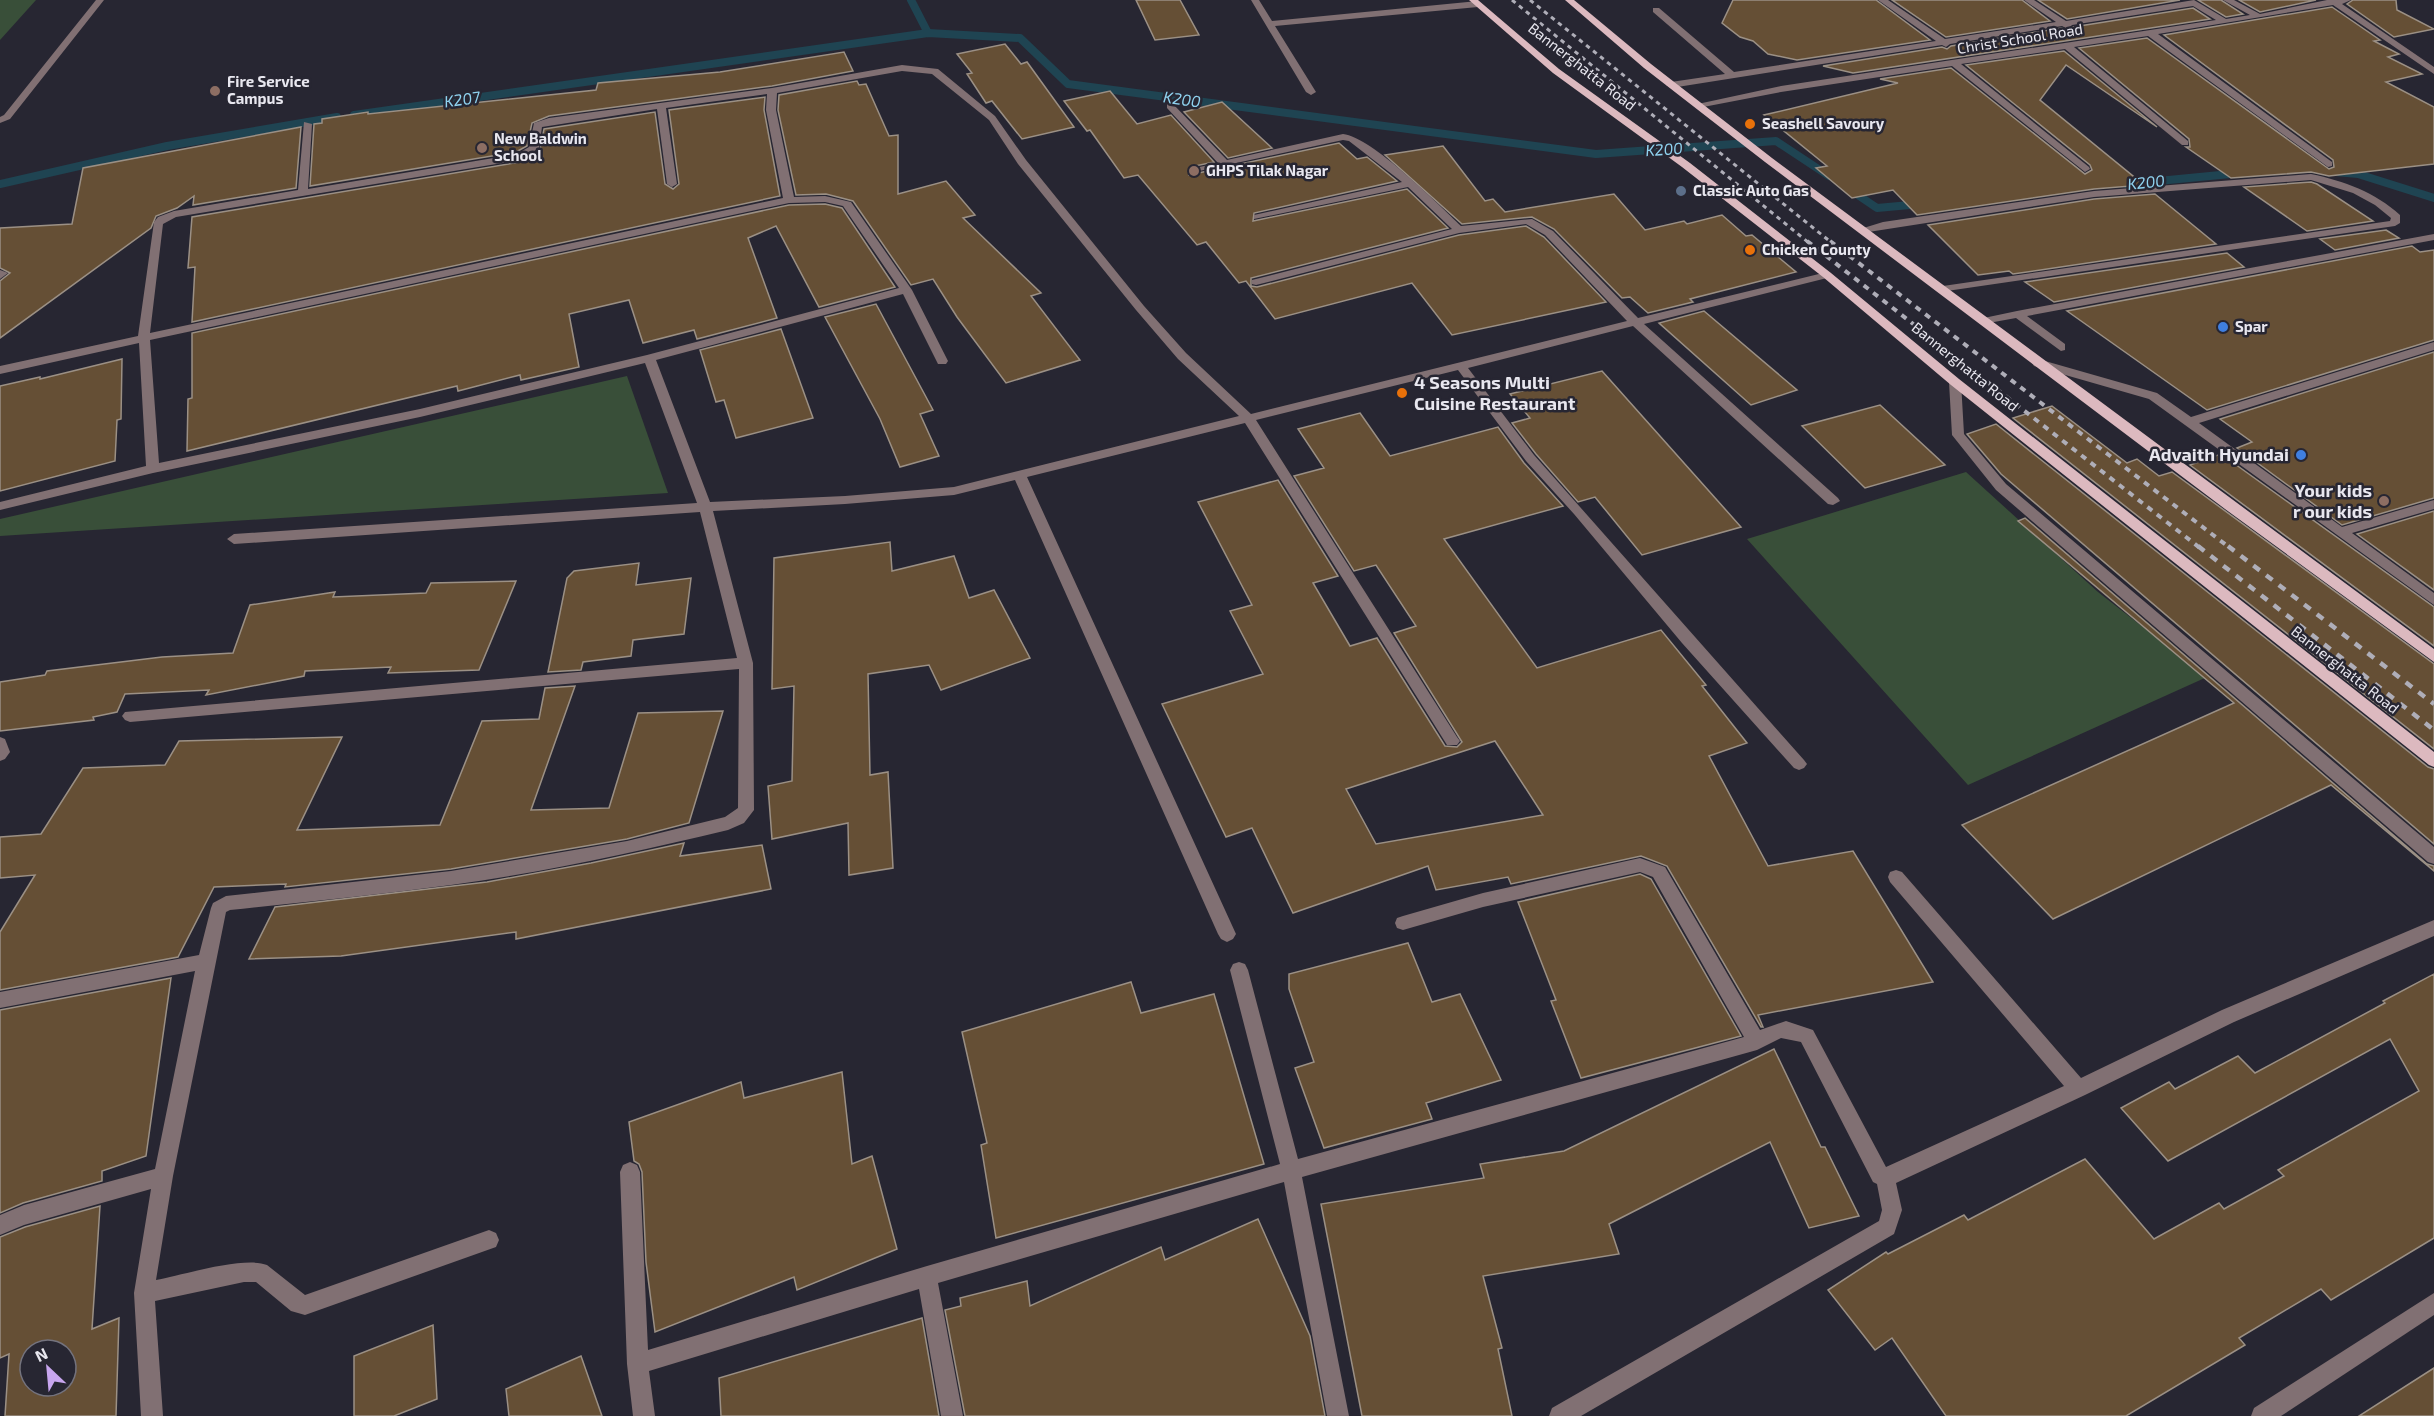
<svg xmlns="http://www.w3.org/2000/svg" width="2434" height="1416" font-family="'Exo 2',sans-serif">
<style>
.green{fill:#394f39}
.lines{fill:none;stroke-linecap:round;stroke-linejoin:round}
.stream{stroke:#1f4452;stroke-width:8}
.building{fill:#654f35;stroke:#9b9085;stroke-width:1.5;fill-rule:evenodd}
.minor{fill:#817073;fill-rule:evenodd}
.major{fill:#dcb9bf;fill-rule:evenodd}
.rail-far2{stroke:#afaeb8;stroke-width:3;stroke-dasharray:4.5 4.5;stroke-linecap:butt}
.rail-far1{stroke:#afaeb8;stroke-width:4;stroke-dasharray:6 6;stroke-linecap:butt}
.rail{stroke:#afaeb8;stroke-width:4.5;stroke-dasharray:8 8;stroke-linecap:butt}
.education-dot{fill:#8d6e63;stroke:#272632;stroke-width:2}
.food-dot{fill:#e8710a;stroke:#272632;stroke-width:2}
.service-dot{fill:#5c6f8a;stroke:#272632;stroke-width:2}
.shop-dot{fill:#3f7fe0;stroke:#272632;stroke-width:2}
.labels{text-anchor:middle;stroke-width:5;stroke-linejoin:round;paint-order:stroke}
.far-street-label{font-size:15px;fill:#e8e7ef;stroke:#272632}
.far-poi-label{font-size:15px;font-weight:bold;fill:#e8e7ef;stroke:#272632;text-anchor:start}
.far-water-label{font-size:16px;font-style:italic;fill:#8fd2ef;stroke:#272632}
.poi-label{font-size:18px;font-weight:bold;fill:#e8e7ef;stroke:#272632;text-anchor:end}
</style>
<rect width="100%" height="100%" fill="#272632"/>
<g class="green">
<path d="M0 0H36L0 40Z"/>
<path d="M627 376 668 493 0 536V519Z"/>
<path d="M1966 472 2098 592 2207 677 1968 785 1747 539Z"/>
</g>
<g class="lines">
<g class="stream">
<path d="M911 0 928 33"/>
<path d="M354 115 928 33 1020 38 1068 84 1596 154 1776 141 1829 176"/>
<path d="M2336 172 2358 174 2434 198"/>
<path d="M0 184 167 146 337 117"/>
<path d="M2127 184 2241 173"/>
<path d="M1846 187 1877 208 1921 204"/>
</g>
</g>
<g class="building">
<path d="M1136 0H1180L1199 35 1155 40Z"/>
<path d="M1733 0H1876L1930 40 1797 60 1768 54 1753 41 1740 37 1722 23Z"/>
<path d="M1892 0H2022L2050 21 1946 37Z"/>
<path d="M2038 0H2180L2067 19Z"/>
<path d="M2198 0H2221L2243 14 2226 17Z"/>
<path d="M2239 0H2316L2260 12Z"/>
<path d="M2353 0H2396L2397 10 2434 29 2394 37 2347 4Z"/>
<path d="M2332 7 2380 40 2374 41 2399 54 2388 57 2422 74 2386 82 2434 107V164L2329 176 2311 172 2231 178 2186 147H2190L2189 139 2079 48 2147 38 2329 169 2334 167 2333 160 2164 35Z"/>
<path d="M2193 8 2210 19 1853 73 1823 66 1942 47 1947 49 1951 46 2062 28 2068 31 2073 27Z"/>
<path d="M1005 44 1021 64 1027 62 1074 127 1022 139 992 101 986 103 967 74 972 73 957 54Z"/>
<path d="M2064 51 2157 127 2066 65 2040 100 2144 185 2094 189 1917 215 1893 190 1852 198 1816 168 1827 166 1764 115 1898 83 1880 79 1951 68 2085 174 2092 170 2090 165 1966 65Z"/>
<path d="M844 52 853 71 772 86 549 116 532 123 527 146 516 152 310 186 314 124 322 123V119L368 112V114L596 90 598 83 720 72Z"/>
<path d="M857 81 859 85 866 84 889 136 898 135V194L946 181 975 215 963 218 1041 293 1031 296 1080 360 1006 383 957 317 933 279 911 285 853 201 826 194 796 195 778 110 779 95Z"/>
<path d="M1110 91 1137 124 1171 115 1214 162 1190 167 1189 175 1339 143 1357 159 1367 157 1397 181 1254 213 1253 221 1407 189 1448 228 1251 278V286L1257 287 1459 235 1526 226 1544 237 1606 302 1452 335 1412 283 1275 319 1246 281 1239 283 1206 242 1197 245 1138 175 1124 178 1090 130 1087 131 1064 101Z"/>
<path d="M765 97 764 110 780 196 192 322 195 267 188 268 192 217 520 162 540 150 544 129 655 112 665 184 673 189 679 184 669 110Z"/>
<path d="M1222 102 1272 148 1228 158 1184 112Z"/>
<path d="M301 127 296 188 193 205 194 196 177 208 156 216 151 228 0 338V281L10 273 0 268V228L72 224 83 168Z"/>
<path d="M1443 146 1485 201 1493 199 1505 212 1614 194 1645 230 1684 221 1687 224 1722 215 1746 236 1752 235 1796 272 1690 299 1693 302 1648 313 1630 297 1622 298 1554 229 1532 217 1462 224 1385 155Z"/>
<path d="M2311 182 2317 184 2373 221 2307 231 2244 187Z"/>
<path d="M2155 194 2216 244 2013 274 2009 271 1978 275 1928 225 2094 199Z"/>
<path d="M825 204 842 208 895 287 819 307 776 226 748 238 777 318 697 339 694 330 643 343 629 300 569 314 579 367 521 380 520 375 458 391 457 386 187 451 188 399 192 398V333L789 205Z"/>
<path d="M2386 230 2399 238 2335 250 2320 239Z"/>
<path d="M2412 246 2420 252 2434 250V340L2207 410 2067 311Z"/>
<path d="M2227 253 2244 267 2054 302 2025 282Z"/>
<path d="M876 304 933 410 920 414 939 456 900 467 880 419 825 317Z"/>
<path d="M1704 311 1797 390 1751 405 1659 323Z"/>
<path d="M781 329 813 418 736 438 724 400 716 402 700 350Z"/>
<path d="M2434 352V498L2342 525 2237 448 2252 442 2220 419Z"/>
<path d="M122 359 121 419 117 420 115 461 0 491V386L40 377V379Z"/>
<path d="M1602 371 1741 527 1642 555 1595 497 1578 502 1536 454 1512 423 1530 418 1510 394Z"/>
<path d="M1880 405 1945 465 1865 488 1802 426Z"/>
<path d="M2052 406 2127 463 2137 459 2159 476 2172 472 2434 664V749L2013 418Z"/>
<path d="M1360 413 1390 456 1498 427 1524 463 1563 506 1444 539 1537 668 1661 630 1706 685 1702 686 1747 743 1709 756 1768 866 1853 851 1933 982 1758 1015 1763 1027H1761L1667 866 1641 856 1511 884 1508 877 1436 890 1428 866 1293 913 1252 828 1226 837 1162 704 1263 674 1230 611 1252 605 1198 502 1278 480 1338 576 1313 583 1350 646 1377 638 1445 746 1457 747 1462 742 1394 633 1416 626 1376 565 1354 571 1294 476 1324 468 1298 429ZM1495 741 1543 815 1376 844 1346 789Z"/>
<path d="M1996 424 2428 767 2434 769V844L2001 474 1967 434Z"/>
<path d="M2221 454 2434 607V646L2190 465Z"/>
<path d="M2434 511V590L2357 534Z"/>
<path d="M2025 518 2427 864 2434 866V871L2331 785 2053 919 1962 825 2234 703 2018 521Z"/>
<path d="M890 542 892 571 954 556 969 598 994 590 1030 658 941 690 929 665 868 674 870 775 888 772 893 868 849 875 848 823 772 839 768 786 792 781 794 686 772 689 774 558Z"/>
<path d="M639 563 636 585 691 578 684 634 633 640 631 656 583 662 581 670 548 672 567 578 574 571Z"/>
<path d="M516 581 479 670 388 673 391 667 305 671 304 676 206 695 209 690 125 694 117 712 93 717 94 720 0 731V682L45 675 47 671 162 657 233 653 250 605 335 592 333 597 426 593 431 583Z"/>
<path d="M575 686 531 810 609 808 638 713 723 711 689 823 627 839 451 869 285 887 286 884 214 887 178 957 0 990V932L35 875 0 878V837L41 834 83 768 165 765 179 741 342 737 297 830 440 825 482 721 539 719 545 688Z"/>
<path d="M684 843 680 856 762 845 771 889 516 939V932L341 956 249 959 275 907 487 882 591 863Z"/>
<path d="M1640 874 1651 879 1741 1036 1581 1078 1551 1001 1556 1000 1518 902Z"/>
<path d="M1408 943 1432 1002 1460 994 1501 1080 1426 1103 1432 1119 1324 1148 1295 1068 1314 1062 1289 989V974Z"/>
<path d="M2434 974V1238L2331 1300 2321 1289 2239 1338 2245 1345 2126 1416H1946L1892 1338 1875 1350 1828 1290 1886 1252 1888 1254 1964 1215 1968 1220 2085 1159 2154 1239 2219 1203 2224 1209 2284 1176 2278 1170 2419 1091 2390 1039 2168 1161 2121 1108 2169 1082 2175 1089 2238 1056 2255 1073 2385 1003 2383 1001Z"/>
<path d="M171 978 146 1156 102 1171V1181L23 1203 0 1213V1010Z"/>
<path d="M1131 982 1141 1013 1214 994 1264 1164 996 1238 981 1145 987 1143 962 1032Z"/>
<path d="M1774 1049 1821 1147H1825L1859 1216 1809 1228 1770 1142 1609 1224 1619 1254 1483 1276 1502 1348 1498 1349 1512 1416H1362L1321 1204 1484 1178 1480 1164 1564 1151Z"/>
<path d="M842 1072 852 1164 872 1156 897 1249 797 1290 794 1277 655 1332 646 1262 642 1172 639 1164 634 1161 629 1122 741 1082 744 1098Z"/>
<path d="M100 1206 92 1329 119 1318 116 1416H5L9 1354 0 1358V1237L25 1227ZM30 1350H66V1386H30Z"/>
<path d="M1258 1219 1310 1336 1325 1416H965L945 1310 961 1306 960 1298 1027 1281 1030 1306 1161 1247 1165 1260Z"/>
<path d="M922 1318 939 1416H721L719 1378Z"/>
<path d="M433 1325 437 1399 394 1416H354V1356Z"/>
<path d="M581 1356 602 1416H509L506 1389Z"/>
<path d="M2434 1368V1416H2359Z"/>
</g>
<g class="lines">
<g class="minor">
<path d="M96 0H104L10 119 0 123V117L4 115Z"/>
<path d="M1251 0H1259L1272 21 1478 1 1482 4 1478 7 1275 26 1316 92 1311 95 1306 92Z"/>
<path d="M1878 0H1888L1945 39 2056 22 2024 0H2034L2066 21 2194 0 2226 19 2250 15 2223 0H2234L2260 14 2327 0H2351L2342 4 2434 67V74L2333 5 2158 34 2332 162V166L2328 167 2148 36 2074 47 2188 141V145H2182L2065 49 1961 64 2089 167 2090 169 2085 172 1952 66 1781 92 1698 108 1693 105 1781 86 2216 20 2193 6 2072 25 2068 29 2062 26 1950 44 1946 47 1942 45 1671 88 1666 85 1671 82 1725 74 1653 12V8H1659L1734 72 1936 41Z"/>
<path d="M902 65 938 69 995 116 1026 160 1144 306 1186 353 1251 414 1627 321 1545 235 1526 224 1459 233 1256 285 1252 284V280L1452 229 1408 187 1254 219V215L1402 182 1349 141 1343 140 1190 173V169L1218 163 1167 108V104H1173L1227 160 1343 134C1372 137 1438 204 1461 226L1532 219 1553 231 1638 318 1827 272 1831 273V277L1644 324 1838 498 1840 501 1833 505 1828 504 1633 326 1468 368 1534 455 1804 760 1807 764 1804 768 1799 770 1794 768 1682 643 1574 514 1526 461 1458 370 1256 420 1457 737 1460 741 1457 745H1447L1245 423 1027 477 1236 934 1233 939 1227 942 1221 939 1218 934 1015 480 954 495 845 504 713 511 753 663 754 810 744 823 728 830C637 852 545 872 451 885 378 895 303 902 230 910L226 912 173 1176 156 1280C182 1275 245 1256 267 1265L305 1295 489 1230 496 1233 499 1240 496 1247 305 1315 291 1311 256 1282H244L155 1301 163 1416H141L134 1293 151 1189 24 1225 0 1235V1215L24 1205 155 1169 195 971 0 1008V992L199 955 211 908 213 903 226 896 451 871 627 841 725 817 738 808 739 669 130 722 125 720 122 716 125 712 737 658 700 512 234 544 227 539 234 534 697 503 645 363 420 417 153 473 0 510V502L146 466 139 343 0 374V366L138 336 154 222 158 217 174 211 298 190 304 122 312 124 308 189 517 154 529 147 534 123 549 118 772 88ZM902 71 932 74 989 120 1018 164 1136 310 1178 359 1239 416 954 487 845 496 710 502 656 360 903 294 938 364H946L948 361 912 290 851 202 825 196 794 197 776 110 777 93ZM767 94 766 110 783 198 150 333 163 224 176 217 520 160 539 148 542 127 657 109 667 184 672 187 677 184 666 108ZM825 202 843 206 899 288 647 355 420 409 159 463 150 340 789 203Z"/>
<path d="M2311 174C2344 181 2375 192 2400 215V223L2395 226 1940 292 1934 289 1936 287 2390 221 2391 218 2375 205 2353 193 2311 180 2094 197 1862 233 1857 230 1883 222 2094 191Z"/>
<path d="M2434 234V240L2027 316 2065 344V350L2061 351 2016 318 1983 324 1977 321 1979 319 2017 311Z"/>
<path d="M0 270 8 273 0 279Z"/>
<path d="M2434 342V350L2199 423 2342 527 2434 500V509L2352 533 2434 593V605L2149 399 2034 366 2032 363 2038 359 2157 393 2191 417Z"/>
<path d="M1955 378 1961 382 1964 434 2006 484 2434 847V864L2428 862 1996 490 1952 435 1949 382Z"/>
<path d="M0 737 5 739 10 752 5 759 0 761Z"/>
<path d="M1640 858 1665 867 1760 1030 1786 1021 1813 1030 1886 1167 2064 1086 1890 882 1888 877 1890 872 1896 870 1902 872 2081 1078 2222 1010 2434 920V936L2234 1022 2085 1095 1896 1183 1902 1210 1894 1234 1581 1416H1549L1552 1408 1879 1221 1882 1210 1877 1184 1873 1182 1801 1042 1781 1038 1757 1050 1302 1177 1349 1416H1327L1284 1182 938 1283 963 1416H941L919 1289 649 1371 655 1416H633L627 1364 620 1172 623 1165 630 1162 637 1165 640 1172 648 1350 927 1266 1280 1164 1230 970 1233 964 1239 962 1245 964 1248 970 1298 1159 1744 1037 1653 877 1640 872 1483 907 1403 930 1397 928 1395 923 1397 918 1403 916 1483 893Z"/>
<path d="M2434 1293V1315L2281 1416H2251L2254 1408Z"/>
</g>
<g class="major">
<path d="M1469 0H1478L1559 69 1690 163 1831 273 1959 379 2434 752V767L2429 765 1951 385 1823 277 1682 167 1553 73Z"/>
<path d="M1565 0H1574L1651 64 1772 158 2434 649V662L2225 509 1765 162 1644 68Z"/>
</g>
<g class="rail-far2">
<path d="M1512 0 1809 243"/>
<path d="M1530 0 1832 243"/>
</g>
<g class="rail-far1">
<path d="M1807 241 2200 548"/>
<path d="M1830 241 2230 548"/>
</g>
<g class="rail">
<path d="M2198 546 2434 730"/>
<path d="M2228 546 2434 704"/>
</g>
</g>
<g class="education-dot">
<circle cx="215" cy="91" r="6"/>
<circle cx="482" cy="148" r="6"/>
<circle cx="1194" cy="171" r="6"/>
<circle cx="2384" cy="501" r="6"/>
</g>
<g class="food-dot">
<circle cx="1750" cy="124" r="6"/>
<circle cx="1750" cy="250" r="6"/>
<circle cx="1402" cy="393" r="6"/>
</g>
<circle class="service-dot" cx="1681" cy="191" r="6"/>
<g class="shop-dot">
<circle cx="2223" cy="327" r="6"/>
<circle cx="2301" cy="455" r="6"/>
</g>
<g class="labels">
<g class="far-street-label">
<text transform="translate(2020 39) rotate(-9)" y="5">Christ School Road</text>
<text transform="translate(1582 67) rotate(38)" y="5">Bannerghatta Road</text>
<text transform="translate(1965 367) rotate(39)" y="5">Bannerghatta Road</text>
<text transform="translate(2345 670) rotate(38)" y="5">Bannerghatta Road</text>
</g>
<g class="far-poi-label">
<text x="227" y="87">Fire Service<tspan x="227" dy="17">Campus</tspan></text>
<text x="1762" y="129">Seashell Savoury</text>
<text x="494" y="144">New Baldwin<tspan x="494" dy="17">School</tspan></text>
<text x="1206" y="176">GHPS Tilak Nagar</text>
<text x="1693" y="196">Classic Auto Gas</text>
<text x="1762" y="255">Chicken County</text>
<text x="2235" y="332">Spar</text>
</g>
<g class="far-water-label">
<text transform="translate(462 99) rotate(-8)" y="6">K207</text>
<text transform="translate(1182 99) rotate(8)" y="6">K200</text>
<text transform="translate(1664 149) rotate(-4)" y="6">K200</text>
<text transform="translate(2146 182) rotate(-6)" y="6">K200</text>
</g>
<g class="poi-label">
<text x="1414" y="389" text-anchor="start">4 Seasons Multi<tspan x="1414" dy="21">Cuisine Restaurant</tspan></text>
<text x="2289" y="461">Advaith Hyundai</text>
<text x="2372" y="497">Your kids<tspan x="2372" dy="21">r our kids</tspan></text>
</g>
</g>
<g transform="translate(48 1368) rotate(334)"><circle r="28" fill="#272632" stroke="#74737e" stroke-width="1.5"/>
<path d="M0-4.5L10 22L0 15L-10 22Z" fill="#c8a6ef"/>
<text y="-9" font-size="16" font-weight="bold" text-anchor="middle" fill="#e8e7ef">N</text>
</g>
</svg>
